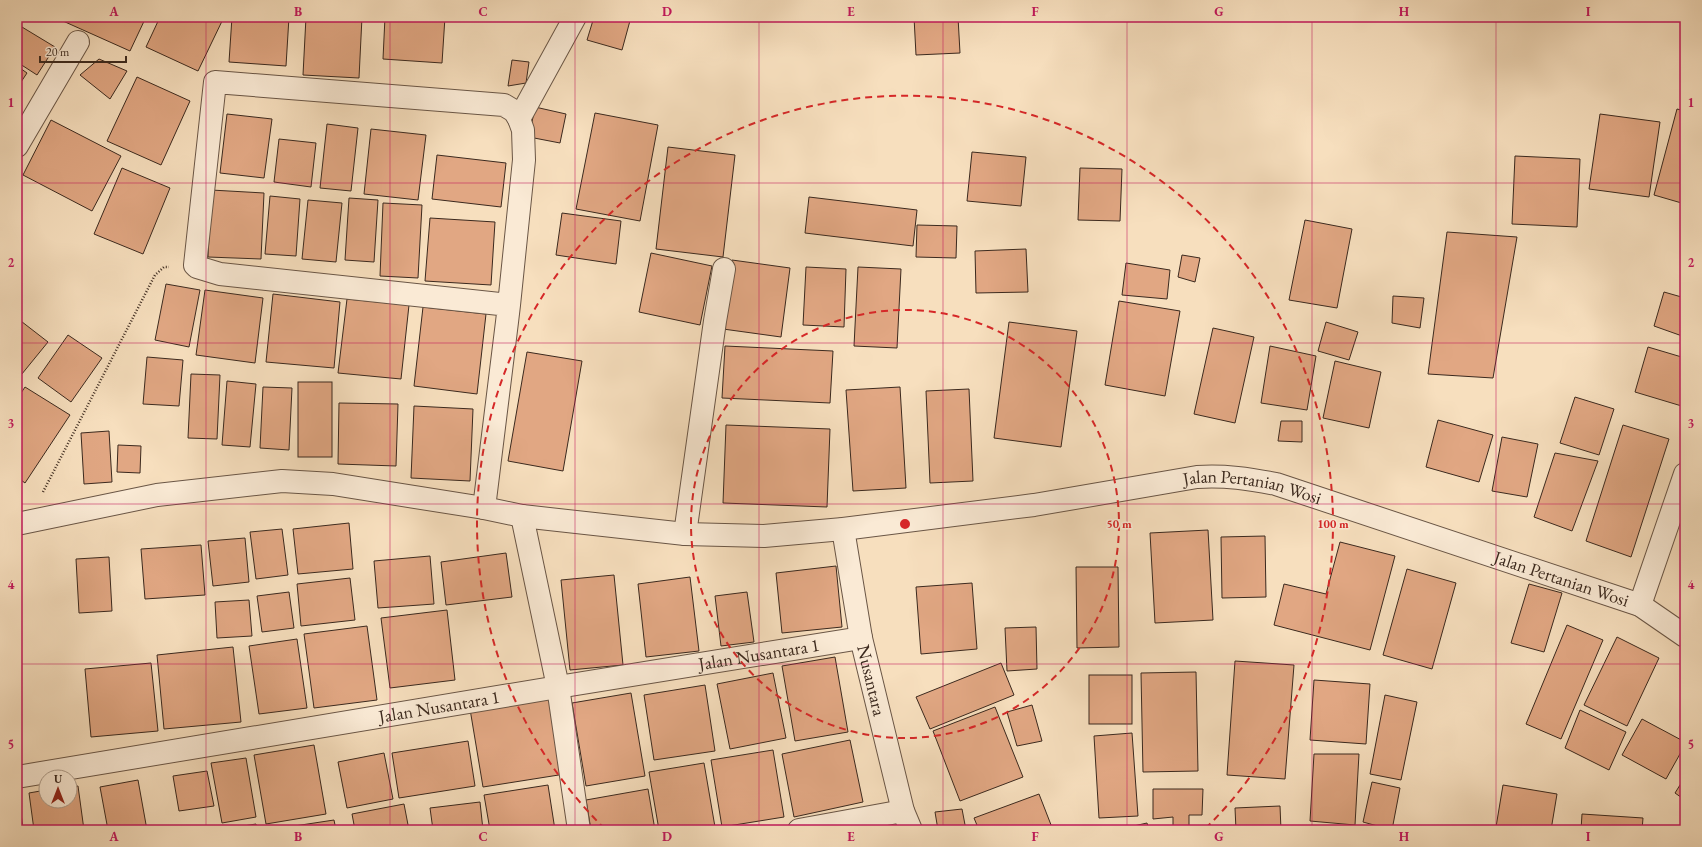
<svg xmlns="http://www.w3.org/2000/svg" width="1702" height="847" font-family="'EB Garamond',serif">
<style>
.building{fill:#e1a783;stroke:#3b291e}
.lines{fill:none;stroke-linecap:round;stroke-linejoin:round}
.street-casing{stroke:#6a5646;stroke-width:24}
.path{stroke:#3b291e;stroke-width:2.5;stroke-dasharray:1 2;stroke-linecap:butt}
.street{stroke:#faead5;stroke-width:22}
.grid{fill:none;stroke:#c2185b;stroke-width:1;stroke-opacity:0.55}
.ring{fill:none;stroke:#d62828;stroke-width:2;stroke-dasharray:7 5}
.labels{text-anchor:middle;stroke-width:3;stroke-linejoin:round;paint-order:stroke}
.street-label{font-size:18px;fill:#3b291e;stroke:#faead5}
.centre{fill:#d62828;stroke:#faead5;stroke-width:2}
.ring-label{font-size:12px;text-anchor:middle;font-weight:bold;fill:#d62828;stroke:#faead5;stroke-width:3;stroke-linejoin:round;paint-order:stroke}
.neatline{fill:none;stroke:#c2185b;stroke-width:1.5}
.grid-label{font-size:13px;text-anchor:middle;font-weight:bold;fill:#c2185b}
</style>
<rect width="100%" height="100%" fill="#f7dfbe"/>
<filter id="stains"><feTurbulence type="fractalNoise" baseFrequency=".005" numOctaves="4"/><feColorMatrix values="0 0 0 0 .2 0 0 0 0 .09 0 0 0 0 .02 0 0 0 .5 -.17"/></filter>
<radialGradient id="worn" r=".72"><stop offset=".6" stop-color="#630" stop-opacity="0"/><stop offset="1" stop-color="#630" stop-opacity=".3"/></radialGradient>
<g class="building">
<path d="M54 17H146L130 51Z"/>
<path d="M160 17H224L198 71 146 47Z"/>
<path d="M232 17H289L286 66 229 62Z"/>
<path d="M306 17H362L359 78 303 75Z"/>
<path d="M385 17H445L442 63 383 59Z"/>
<path d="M594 17H631L622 50 587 40Z"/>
<path d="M914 17H958L960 53 916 55Z"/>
<path d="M17 24 55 47 37 75 17 62Z"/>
<path d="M99 59 127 71 110 99 80 75Z"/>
<path d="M512 60 529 62 526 83 508 86Z"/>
<path d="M17 66 27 73 17 88Z"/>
<path d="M137 77 190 101 161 165 107 141Z"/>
<path d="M535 107 566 114 560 143 529 137Z"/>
<path d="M1677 109 1685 111V204L1654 195Z"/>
<path d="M595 113 658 125 640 221 576 209Z"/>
<path d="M227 114 272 119 264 178 220 173Z"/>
<path d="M1600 114 1660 122 1649 197 1589 189Z"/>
<path d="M51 120 121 156 92 211 23 175Z"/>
<path d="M327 124 358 128 351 191 320 188Z"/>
<path d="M371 129 426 135 418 200 364 194Z"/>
<path d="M279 139 316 143 311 187 274 182Z"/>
<path d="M668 147 735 155 723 257 656 249Z"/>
<path d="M972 152 1026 157 1021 206 967 201Z"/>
<path d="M437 155 506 163 501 207 432 199Z"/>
<path d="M1515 156 1580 159 1577 227 1512 224Z"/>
<path d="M122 168 170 188 143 254 94 234Z"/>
<path d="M1080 168 1122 169 1120 221 1078 220Z"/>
<path d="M211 190 264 193 261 259 208 257Z"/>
<path d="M270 196 300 199 296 256 265 254Z"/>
<path d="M809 197 917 210 913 246 805 233Z"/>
<path d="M349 198 378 200 374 262 345 260Z"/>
<path d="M308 200 342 203 336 262 302 259Z"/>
<path d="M383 203 422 205 418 278 380 276Z"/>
<path d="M562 213 621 221 616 264 556 255Z"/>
<path d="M430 218 495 222 491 285 425 281Z"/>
<path d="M1305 220 1352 229 1337 308 1289 300Z"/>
<path d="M917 225 957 226 956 258 916 257Z"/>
<path d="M1447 232 1517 237 1493 378 1428 374Z"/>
<path d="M1026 249 1028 292 976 293 975 251Z"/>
<path d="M651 253 712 266 700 325 639 312Z"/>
<path d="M1182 255 1200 258 1195 282 1178 277Z"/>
<path d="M732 260 790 268 781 337 723 329Z"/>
<path d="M1126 263 1170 270 1167 299 1122 295Z"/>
<path d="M806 267 846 269 844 327 803 325Z"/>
<path d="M858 267 901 269 897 348 854 346Z"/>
<path d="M166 284 200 290 189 347 155 340Z"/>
<path d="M205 290 263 298 255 363 196 355Z"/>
<path d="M1664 292 1685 298V337L1654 326Z"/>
<path d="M273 294 340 302 334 368 266 362Z"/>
<path d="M1393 296 1424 298 1420 328 1392 323Z"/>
<path d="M347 299 409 305 401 379 338 373Z"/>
<path d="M1119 301 1180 311 1165 396 1105 385Z"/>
<path d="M423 307 486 314 477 394 414 386Z"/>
<path d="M17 318 48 342 17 380Z"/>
<path d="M1009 322 1077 331 1061 447 994 438Z"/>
<path d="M1326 322 1358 332 1349 360 1318 351Z"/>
<path d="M1213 328 1254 337 1235 423 1194 414Z"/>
<path d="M68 335 102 358 71 402 38 378Z"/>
<path d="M725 346 833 351 830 403 722 398Z"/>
<path d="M1270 346 1316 356 1307 410 1261 403Z"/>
<path d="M1648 347 1685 358V407L1635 392Z"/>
<path d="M527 352 582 361 563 471 508 461Z"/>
<path d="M147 357 183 360 179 406 143 404Z"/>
<path d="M1335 361 1381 372 1369 428 1323 418Z"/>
<path d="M191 374 220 375 217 439 188 438Z"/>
<path d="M227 381 256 384 250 447 222 445Z"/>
<rect x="298" y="382" width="34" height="75"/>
<path d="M25 387 70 415 25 483 17 477V399Z"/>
<path d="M263 387 292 388 289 450 260 448Z"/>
<path d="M900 387 906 488 853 491 846 390Z"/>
<path d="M969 389 973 481 930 483 926 391Z"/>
<path d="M1575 397 1614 409 1599 455 1560 443Z"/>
<path d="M339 403 398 404 396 466 338 464Z"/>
<path d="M414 406 473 409 470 481 411 478Z"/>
<path d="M1438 420 1493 435 1479 482 1426 467Z"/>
<path d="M1281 421H1302V442L1278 441Z"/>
<path d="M726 425 830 429 827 507 723 503Z"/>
<path d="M1623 425 1669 439 1631 557 1586 541Z"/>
<path d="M109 431 112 482 84 484 81 433Z"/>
<path d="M1502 437 1538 444 1527 497 1492 491Z"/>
<path d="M118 445 141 446 140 473 117 472Z"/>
<path d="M1555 453 1598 461 1572 531 1534 517Z"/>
<path d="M349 523 353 569 298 574 293 529Z"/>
<path d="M282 529 288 575 256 579 250 532Z"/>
<path d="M1208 530 1213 620 1155 623 1150 533Z"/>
<path d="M1265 536 1266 597 1222 598 1221 537Z"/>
<path d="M245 538 249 582 213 586 208 541Z"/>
<path d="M1340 542 1395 556 1370 650 1274 625 1284 584 1326 594Z"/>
<path d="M201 545 205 595 145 599 141 549Z"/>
<path d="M506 553 512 597 446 605 441 562Z"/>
<path d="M430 556 434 604 378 608 374 561Z"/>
<path d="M109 557 112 611 79 613 76 559Z"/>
<path d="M836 566 842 627 782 633 776 573Z"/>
<path d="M1076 567H1118L1119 647 1077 648Z"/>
<path d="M1407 569 1456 583 1432 669 1383 655Z"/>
<path d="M614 575 623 665 570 670 561 580Z"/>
<path d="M690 577 699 651 646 657 638 584Z"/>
<path d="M350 578 355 620 301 626 297 584Z"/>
<path d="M972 583 977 649 921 654 916 587Z"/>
<path d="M1529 584 1562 593 1544 652 1511 643Z"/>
<path d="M289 592 294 628 262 632 257 596Z"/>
<path d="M747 592 754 642 721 646 715 596Z"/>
<path d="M249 600 252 636 217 638 215 602Z"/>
<path d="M447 610 455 680 390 688 381 618Z"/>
<path d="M1567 625 1603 640 1561 739 1526 724Z"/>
<path d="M367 626 377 700 314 708 304 634Z"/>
<path d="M1036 627 1037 669 1007 671 1005 628Z"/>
<path d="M1617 637 1659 658 1627 726 1584 705Z"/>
<path d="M297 639 307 708 259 714 249 646Z"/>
<path d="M233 647 241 722 164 729 157 655Z"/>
<path d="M835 657 848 732 795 741 782 666Z"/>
<path d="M1235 661 1294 665 1285 779 1227 775Z"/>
<path d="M151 663 158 731 91 737 85 669Z"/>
<path d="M1001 663 1014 695 930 729 916 697Z"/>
<path d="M1196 672 1198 771 1143 772 1141 673Z"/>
<path d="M773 673 786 738 730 749 717 684Z"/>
<rect x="1089" y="675" width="43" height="49"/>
<path d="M1314 680 1370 684 1366 744 1310 740Z"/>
<path d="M705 685 715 751 654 760 644 695Z"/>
<path d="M631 693 645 776 586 786 572 703Z"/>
<path d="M1385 695 1417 702 1401 780 1370 774Z"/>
<path d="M552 696 565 774 483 787 470 709Z"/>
<path d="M1032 705 1042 741 1017 746 1007 712Z"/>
<path d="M995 707 1023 777 960 801 933 731Z"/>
<path d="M1580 710 1626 732 1609 770 1565 748Z"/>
<path d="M1642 719 1685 742V745L1666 779 1622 755Z"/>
<path d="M1132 733 1138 816 1099 818 1094 736Z"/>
<path d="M850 740 863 802 794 817 782 754Z"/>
<path d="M468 741 475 786 399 798 392 753Z"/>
<path d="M314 745 326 814 266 824 254 755Z"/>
<path d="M773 750 784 817 722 827 711 760Z"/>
<path d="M384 753 393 799 347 808 338 762Z"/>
<path d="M1314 754H1359L1355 825 1310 821Z"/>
<path d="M246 758 256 817 222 823 211 763Z"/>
<path d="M704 763 715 827 696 830H659L649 772Z"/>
<path d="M207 771 214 806 179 811 173 776Z"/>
<path d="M1685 777V800L1675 793Z"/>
<path d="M138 780 147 830H108L100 787Z"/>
<path d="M1372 782 1400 788 1392 830 1363 822Z"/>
<path d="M548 785 555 830H490L484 795Z"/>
<path d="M1503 785 1557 794 1551 830H1511L1496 827Z"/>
<path d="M78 786 84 830H34L29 793 46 790V801H70V787Z"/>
<path d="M648 789 655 830H591L586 800Z"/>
<path d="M1153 789H1203L1202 815H1189V830H1173V817L1153 819Z"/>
<path d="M1039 794 1053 830H979L974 818Z"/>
<path d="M17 796H19L23 830H17Z"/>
<path d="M480 802 483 830H433L430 808Z"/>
<path d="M404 804 409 830H355L352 814Z"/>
<path d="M1280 806 1281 830H1236L1235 808Z"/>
<path d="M962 809 966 830H938L935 812Z"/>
<path d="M1582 814 1643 818 1642 830H1581Z"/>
<path d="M334 820 336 830H268Z"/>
<path d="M1147 823 1149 830H1116Z"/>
<path d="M256 824 257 830H218Z"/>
</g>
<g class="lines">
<defs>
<g id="street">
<path d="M519 119 575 17"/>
<path d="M17 146 78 42"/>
<path d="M484 508 507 322 509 305 524 160 523 130 519 119 514 111 504 105 215 82 195 265 197 267 220 274 509 305"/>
<path d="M522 516 558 687 579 830"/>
<path id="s1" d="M17 524 157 495 282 481 333 484 484 508 522 516 685 534 764 536 843 529 1034 505 1197 477C1225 475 1250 479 1276 484L1640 605 1685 636"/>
<path id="s2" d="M843 529 861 638 903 811 911 830"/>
<path d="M685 534 715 321 724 269"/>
<path d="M1640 605 1685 474"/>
<path id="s3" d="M17 777 558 687 861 638"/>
<path d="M799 830 903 811"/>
</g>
</defs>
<use href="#street" class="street-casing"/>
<path class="path" d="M43 492 155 275 164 267H169"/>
<use href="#street" class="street"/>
</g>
<path class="grid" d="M206 17V830M390 17V830M575 17V830M759 17V830M943 17V830M1127 17V830M1312 17V830M1496 17V830M17 183H1685M17 343H1685M17 504H1685M17 664H1685"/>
<g class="ring">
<circle cx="905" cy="524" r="214"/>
<path d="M605 829A428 428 0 1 1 1205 829"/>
</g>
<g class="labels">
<g class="street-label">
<text dy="6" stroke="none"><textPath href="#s1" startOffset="1248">Jalan Pertanian Wosi</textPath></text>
<text dy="6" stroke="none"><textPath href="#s1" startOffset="1572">Jalan Pertanian Wosi</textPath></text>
<text dy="6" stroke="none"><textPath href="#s3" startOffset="752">Jalan Nusantara 1</textPath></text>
<text dy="6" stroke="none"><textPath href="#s2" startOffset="154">Nusantara</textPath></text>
<text dy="6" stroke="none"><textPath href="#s3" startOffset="428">Jalan Nusantara 1</textPath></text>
</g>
</g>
<circle cx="905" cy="524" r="6" class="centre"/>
<g class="ring-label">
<text x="1119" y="528">50 m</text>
<text x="1333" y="528">100 m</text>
</g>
<rect width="1702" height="847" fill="none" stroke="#f7dfbe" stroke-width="44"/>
<g transform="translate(58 789)"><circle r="19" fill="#faead5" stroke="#ae9d8c"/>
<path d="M0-3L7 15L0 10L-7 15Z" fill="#8f2418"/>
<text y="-6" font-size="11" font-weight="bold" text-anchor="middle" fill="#3b291e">U</text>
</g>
<path d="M40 56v6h86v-6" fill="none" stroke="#3b291e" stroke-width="2"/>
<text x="46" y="56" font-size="12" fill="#3b291e" stroke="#faead5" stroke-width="3" paint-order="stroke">20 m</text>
<rect x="22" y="22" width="1658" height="803" class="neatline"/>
<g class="grid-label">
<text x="114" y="16">A</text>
<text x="298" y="16">B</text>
<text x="483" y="16">C</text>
<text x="667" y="16">D</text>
<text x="851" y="16">E</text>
<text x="1035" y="16">F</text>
<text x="1219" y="16">G</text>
<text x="1404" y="16">H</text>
<text x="1588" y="16">I</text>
<text x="11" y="107">1</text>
<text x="1691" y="107">1</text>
<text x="11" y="267">2</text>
<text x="1691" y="267">2</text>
<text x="11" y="428">3</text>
<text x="1691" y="428">3</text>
<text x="11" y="589">4</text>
<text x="1691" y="589">4</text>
<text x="11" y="749">5</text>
<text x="1691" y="749">5</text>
<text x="114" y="841">A</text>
<text x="298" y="841">B</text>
<text x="483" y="841">C</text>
<text x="667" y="841">D</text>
<text x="851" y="841">E</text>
<text x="1035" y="841">F</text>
<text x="1219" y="841">G</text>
<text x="1404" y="841">H</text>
<text x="1588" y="841">I</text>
</g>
<rect width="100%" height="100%" filter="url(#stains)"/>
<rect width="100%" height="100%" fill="url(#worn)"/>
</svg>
